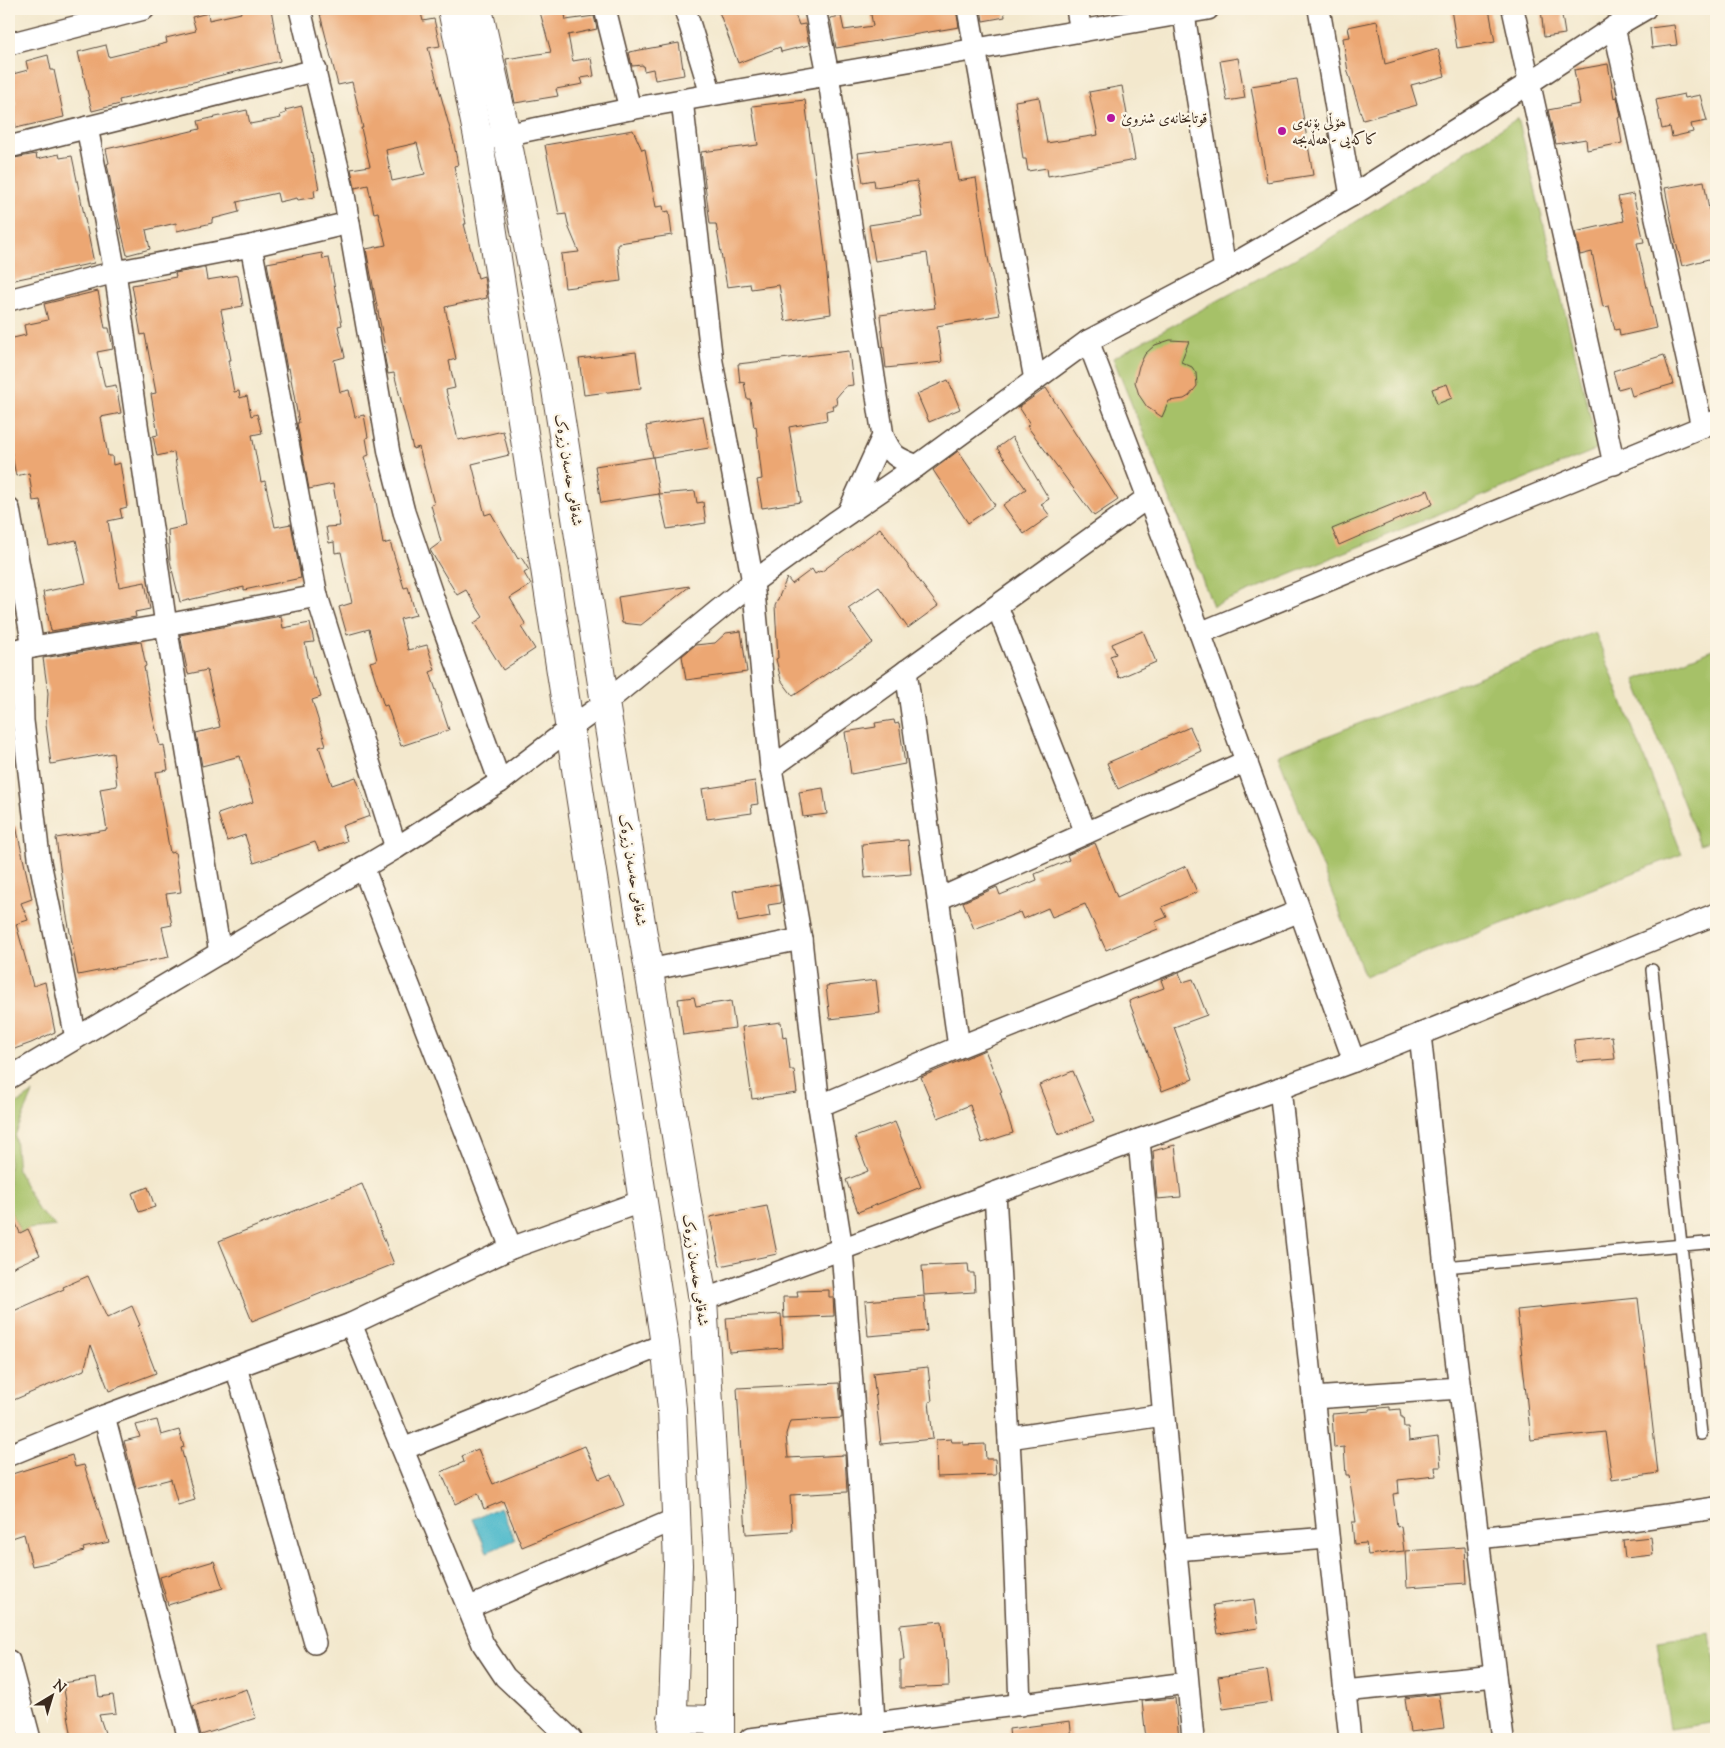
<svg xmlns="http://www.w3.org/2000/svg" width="1725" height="1748" font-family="'Sorts Mill Goudy',Amiri,serif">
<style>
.green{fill:#a6c167;stroke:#707642}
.water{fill:#4eb9cb;stroke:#447274}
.building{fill:#eca773;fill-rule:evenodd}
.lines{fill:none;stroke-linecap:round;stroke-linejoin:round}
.service-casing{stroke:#574638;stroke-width:14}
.minor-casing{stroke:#574638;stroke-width:24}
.secondary-casing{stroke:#574638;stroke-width:30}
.service{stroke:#fff;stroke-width:11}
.minor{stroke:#fff;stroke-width:21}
.secondary{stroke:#fff;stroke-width:28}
.poi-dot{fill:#b5179e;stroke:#fcf5e5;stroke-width:2}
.labels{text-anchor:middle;stroke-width:4.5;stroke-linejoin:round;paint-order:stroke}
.poi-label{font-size:15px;fill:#3b2a1e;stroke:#fcf5e5;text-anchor:start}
.street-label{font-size:15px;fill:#3b2a1e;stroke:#fcf5e5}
</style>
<rect width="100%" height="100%" fill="#fcf5e5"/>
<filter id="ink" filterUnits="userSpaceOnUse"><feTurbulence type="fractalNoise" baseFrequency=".02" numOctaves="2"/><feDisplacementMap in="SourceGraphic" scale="10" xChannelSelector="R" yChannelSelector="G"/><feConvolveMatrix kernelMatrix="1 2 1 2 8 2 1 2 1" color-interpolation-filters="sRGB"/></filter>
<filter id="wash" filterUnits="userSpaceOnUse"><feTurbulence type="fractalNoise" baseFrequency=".0096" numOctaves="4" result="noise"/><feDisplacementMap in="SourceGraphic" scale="20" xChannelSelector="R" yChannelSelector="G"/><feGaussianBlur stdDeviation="1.12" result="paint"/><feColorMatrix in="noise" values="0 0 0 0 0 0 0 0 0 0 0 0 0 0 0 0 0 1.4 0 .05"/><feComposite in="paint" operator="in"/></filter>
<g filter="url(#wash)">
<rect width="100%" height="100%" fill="#f3e8cd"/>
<g class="green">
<path d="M1518 118 1598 449 1213 606 1113 358 1318 246Z"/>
<path d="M1595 632 1682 854 1365 977 1278 755Z"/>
<path d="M1716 648V839L1700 845 1635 680Z"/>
<path d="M33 1093 15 1136 18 1171 38 1210 56 1226 28 1229 21 1233 9 1208V1109Z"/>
<path d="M1710 1634 1716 1678V1722L1670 1729 1657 1641Z"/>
</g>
<path class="water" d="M500 1507 515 1540 487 1552 473 1519Z"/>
<g id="blocks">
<g class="building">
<path d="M240 9H271L280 61 119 100 120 104 92 111 78 52 106 45 109 57 167 43 166 38 196 31 192 17 208 13 209 20 241 13Z"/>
<path d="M341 9H420L423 21 434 19 440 46 428 48 454 144 458 165 454 166 466 224H464L478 278 484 276 487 298 445 307 456 359 449 361 455 388 446 390 458 440 463 439 464 440 503 431 509 455 472 464 485 515 491 513 518 559 521 557 529 570 524 573 531 585 510 598 526 625 521 627 535 649 503 670 474 623 483 617 466 590 457 595 430 550 441 542 431 505 434 504 419 447 413 449 394 373 388 374 384 354 386 353 366 249 386 245 378 212 374 213 368 185 355 188 351 169 370 166 361 128H363L352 82 338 85 320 14ZM417 143 425 174 392 181 386 150Z"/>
<path d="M557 9H564L566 20 594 16 597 29 568 35 573 61 591 58 594 76 581 78 583 84 556 89 558 96 515 103 506 59 551 52 540 12Z"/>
<path d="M718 9H793L799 25 805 24 809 45 781 52 780 47 738 63Z"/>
<path d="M870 9H956L959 27 836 48 830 18 841 16 844 30 873 26Z"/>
<path d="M981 9H1004L1005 17 983 21Z"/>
<path d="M1451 9H1489L1495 42 1457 48Z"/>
<path d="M1541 9H1561L1565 34 1544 37Z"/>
<path d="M1377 21 1385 64 1438 49 1445 76 1411 85 1417 105 1363 120 1348 72 1343 38 1350 37 1348 27Z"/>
<path d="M1674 25 1677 45 1652 48 1650 28Z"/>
<path d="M679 43 684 75 655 80 653 69 644 71 643 65 632 66 629 52Z"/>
<path d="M48 55 51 70H54L64 117 16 128 11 105 16 104 9 75 28 70 26 61Z"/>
<path d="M1238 58 1245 98 1227 101 1220 61Z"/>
<path d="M1608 64 1614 98 1617 97 1621 117 1618 118 1622 143 1587 150 1586 139 1556 144 1548 110 1580 104 1574 70Z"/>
<path d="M1297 79 1313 175 1267 182 1251 86Z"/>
<path d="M1122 86 1135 160 1048 176 1047 168 1028 171 1026 159H1023L1015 101 1039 97 1047 143 1098 135 1089 92Z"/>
<path d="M1684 94 1685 98 1700 95 1707 121 1691 124 1693 132 1672 137 1670 127 1662 129 1656 100Z"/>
<path d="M805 100 824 245 831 314 785 321 779 285 751 289 750 284 727 287 716 224H710L701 152 758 145 752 106Z"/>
<path d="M302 106 319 189 314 190 315 197 298 200 297 198 279 202 277 193 237 202 239 212 212 219V223L177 231 176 223 146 230 150 249 127 255 117 214 107 164 109 163 106 149 124 145V147L200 129 198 121 247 110 250 124 281 118 280 115 286 113 285 110Z"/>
<path d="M633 130 642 150 645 149 656 207 663 206 664 212 669 211 672 235 619 243V245H617L621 281 565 288 561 254 579 252 569 228 566 214 559 215 545 145Z"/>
<path d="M951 141 958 181 976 178 988 258 1000 315 937 326 942 362 886 368 880 315 935 308 927 253 875 261 869 225 923 217 917 181 875 187 874 180 863 182 858 153Z"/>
<path d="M36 154 37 159 59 154 60 158 72 156 94 263 9 281V159Z"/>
<path d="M1704 181 1709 210 1716 208V257L1682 266 1674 235 1665 188Z"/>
<path d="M1633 194 1644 242 1637 243 1656 328 1620 336 1619 329 1615 330 1609 306 1603 307 1592 252 1580 255 1575 232 1624 221 1618 197Z"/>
<path d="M322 253 323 259 329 258 342 325 338 326 345 357 334 360 340 392 349 390 355 417 364 415 368 437 366 438 369 455 364 457 374 489 383 544 390 542 404 588 408 587 416 615 400 619 408 650 427 645 435 670 430 672 449 730 401 746 387 705 384 706 370 662 377 660 369 629 347 635 339 607 352 603 341 552 335 553 334 542 329 543 326 527 340 526 333 484 309 489 297 423H299L289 368 287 369 267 263Z"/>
<path d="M205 268 207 280 238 275 243 306 221 310 231 360H228L234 392 239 391 240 398 247 396 251 416 257 414 262 433 252 435 261 482 265 481 275 527 291 524 301 578 244 590V587L180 602 170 561 168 530 186 526 174 452 157 456 153 436 158 435 151 394 156 393 145 334 141 335 132 285 176 277 175 273Z"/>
<path d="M98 291 105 328H109L113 349 97 352 105 387 116 385 121 413 101 417 108 456H112L113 465 120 463 127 507 120 509 122 518 108 521 119 587 145 582 150 609 135 612 136 617 51 631 43 592 86 583 76 540 49 546 40 500 33 501 29 473 16 476 9 439V339L26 335 24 325 48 320 44 304Z"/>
<path d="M1170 340 1189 341 1181 362 1192 367 1196 373 1197 386 1189 396 1184 399 1169 401 1162 417 1147 407 1139 395 1135 382 1139 366 1145 354 1155 345Z"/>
<path d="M849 351 853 385 846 386 836 398 837 405H832L833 409 826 411 827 420 789 427 801 502 762 508 757 480 762 479 756 426 754 427 750 399H747L744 382 740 383 738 364Z"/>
<path d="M636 352 641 388 584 395 579 359Z"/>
<path d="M1664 355 1673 384 1632 396 1629 386 1618 389 1613 371Z"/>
<path d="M948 380 960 409 929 422 917 394Z"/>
<path d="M1447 384 1452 398 1437 404 1432 389Z"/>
<path d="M1046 388 1118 500 1094 516 1027 426 1030 424 1019 407Z"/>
<path d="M703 416 709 448 653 457 646 426Z"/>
<path d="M1012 437 1049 499 1041 504 1050 516 1024 534 1003 505 1026 489 997 448Z"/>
<path d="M958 451 995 505 968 523 933 470Z"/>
<path d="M653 457 659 494 601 503 595 466Z"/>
<path d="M1428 490 1433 504 1339 545 1332 529Z"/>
<path d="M695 491 697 503 703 502 706 523 667 529 659 494Z"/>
<path d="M880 528 938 606 908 628 879 587 848 608 873 643 793 696 781 680 776 659 778 658 775 606 787 578 792 584 812 569 815 574 820 571 821 572Z"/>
<path d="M690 586 641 625 622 623 618 597Z"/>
<path d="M281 616 283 628 310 623 314 642 305 643 313 679 315 678 321 697 312 700 326 745 319 747 332 785 356 777 370 816 342 826 347 841 319 851 315 842 254 863 245 835 227 841 218 814 253 802 240 756 202 766 196 733 220 727 207 670 188 674 180 635Z"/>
<path d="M741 631 747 672 686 680 682 656 695 645 715 643 726 633Z"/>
<path d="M1143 631 1156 662 1119 678 1110 656 1116 654 1112 644Z"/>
<path d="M141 642 146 666 144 667 152 713 160 746 164 745 168 770 156 772 170 853 175 852 181 892 166 894 172 925 162 927 169 957 78 975 66 911 56 838 107 830 100 789 117 786 113 753 51 764 46 725 48 693 43 658Z"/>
<path d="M894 720 895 724 899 723 905 764 851 774 845 732 876 727 875 723Z"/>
<path d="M1190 727 1201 751 1118 789 1107 763Z"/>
<path d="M755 781 758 804 751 805 752 813 707 819 702 789Z"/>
<path d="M823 788 827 814 803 817 799 792Z"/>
<path d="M9 826H16L32 899 21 903 28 920 16 924 33 986 45 982 55 1032 31 1043 9 1051Z"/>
<path d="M908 840 911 874 865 878 862 844Z"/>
<path d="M1095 843 1117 897 1186 866 1197 892 1162 907 1167 917 1155 922 1158 929 1106 950 1085 904 1052 917 1048 908 1023 919 1020 912 974 929 963 902 997 887 1000 895 1037 880 1035 874 1069 860 1067 855Z"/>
<path d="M779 884 781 903 768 905 770 916 738 922 733 891Z"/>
<path d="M1179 973 1183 982 1193 979 1207 1015 1174 1027 1193 1079 1162 1091 1129 1001 1164 988 1161 980Z"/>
<path d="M876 980 880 1013 830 1019 826 986Z"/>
<path d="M694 997 696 1006 731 1001 735 1028 683 1035 678 999Z"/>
<path d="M781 1022 783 1038 786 1037 790 1070H794L797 1093 752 1099 742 1027Z"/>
<path d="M1612 1036 1615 1059 1577 1062 1574 1040Z"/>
<path d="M985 1050 1002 1092H1000L1013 1133 982 1143 970 1105 938 1118 921 1077Z"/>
<path d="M1073 1071 1094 1121 1059 1135 1039 1085Z"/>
<path d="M895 1122 921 1187 858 1212 846 1180 868 1171 855 1137Z"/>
<path d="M1175 1145 1181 1197 1157 1199 1153 1151Z"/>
<path d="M362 1184 394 1264 252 1321 219 1241Z"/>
<path d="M148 1187 155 1207 139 1212 132 1193Z"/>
<path d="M767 1206 777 1254 720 1266 710 1217Z"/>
<path d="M9 1207 20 1233 28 1229 40 1255 9 1269Z"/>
<path d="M968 1264 969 1273H974L975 1292 924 1295 922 1266Z"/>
<path d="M88 1276 107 1318 132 1306 140 1325 138 1326 156 1373 109 1391 91 1345 84 1370 9 1402V1313L64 1289 63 1287Z"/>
<path d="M829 1290V1297H833L834 1316 784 1318 783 1297H798L797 1291Z"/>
<path d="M924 1296 927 1331 868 1336 865 1301Z"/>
<path d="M1638 1298 1658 1473 1612 1480 1605 1432 1531 1440 1517 1310Z"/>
<path d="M781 1314 783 1348 729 1352 726 1318Z"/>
<path d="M928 1367 932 1401 929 1402 933 1439 881 1444 873 1373Z"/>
<path d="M839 1383 842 1418 790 1421 786 1434 788 1458 845 1455 847 1492 790 1495 792 1531 746 1534 737 1388Z"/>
<path d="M1390 1407V1410L1400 1409 1401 1417H1403L1404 1427H1408L1409 1441 1438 1437 1441 1467H1435L1436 1476 1398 1480 1399 1493 1393 1494 1397 1527 1401 1526 1404 1551 1368 1555 1366 1543 1354 1544 1352 1522H1356L1349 1475H1346L1344 1447 1334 1448 1332 1414 1370 1411V1409Z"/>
<path d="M157 1420 161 1435 179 1430 184 1447 181 1448 195 1500 178 1505 171 1479 136 1488 124 1441 140 1437 136 1425Z"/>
<path d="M951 1439 952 1442H963V1445L985 1444 986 1459H995L996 1475 937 1477 936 1440Z"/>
<path d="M585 1446 599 1479 611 1474 624 1505 522 1547 503 1501 484 1509 478 1493 455 1504 441 1472 464 1462 462 1456 478 1449 493 1484Z"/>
<path d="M72 1455 75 1467 84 1465 109 1542 83 1548 84 1551 52 1562 32 1566 24 1534 9 1539V1475Z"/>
<path d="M1651 1537 1653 1555 1625 1558 1623 1540Z"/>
<path d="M1465 1547 1467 1583 1407 1587 1405 1551Z"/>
<path d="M214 1561 223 1588 168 1605 160 1577Z"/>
<path d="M1254 1599 1258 1628 1218 1634 1213 1605Z"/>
<path d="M942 1621 946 1659H948L949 1686 900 1688V1660H904L900 1625Z"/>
<path d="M1267 1670 1272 1702 1223 1709 1218 1677Z"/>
<path d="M96 1678 99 1697 113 1695 116 1713 99 1715 107 1739H72L63 1683Z"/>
<path d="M247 1689 256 1718 201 1735 193 1706Z"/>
<path d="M1439 1694 1444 1728 1410 1732 1405 1698Z"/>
<path d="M1175 1698 1179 1739H1146L1142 1701Z"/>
<path d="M1070 1721 1072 1739H1010L1009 1729Z"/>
</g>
</g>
</g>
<g filter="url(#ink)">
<use href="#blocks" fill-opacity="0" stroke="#574638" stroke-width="1"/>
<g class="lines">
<defs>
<g id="service">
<path d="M1652 970 1701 1434"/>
<path d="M1445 1267 1716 1242"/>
</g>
<g id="minor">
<path d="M300 9 343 189 389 453 404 512 441 621 500 782"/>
<path d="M605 9 630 109"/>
<path d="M685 9 711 94"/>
<path d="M815 9 828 74 883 436 848 513"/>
<path d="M968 9 1035 380"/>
<path d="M1077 9 1081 31"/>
<path d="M1183 9 1225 269"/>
<path d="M1319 9 1351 196"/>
<path d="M1513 9 1614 464"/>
<path d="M1614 27 1702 427"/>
<path d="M9 44 144 9"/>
<path d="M682 100 712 362 753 582 771 768 801 939 819 1106 842 1249 861 1506 875 1739"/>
<path d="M87 127 115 272 166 625 220 953"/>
<path d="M491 138 630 109 1208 9"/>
<path d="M9 147 316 70"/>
<path d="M251 246 317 596 396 848"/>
<path d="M9 300 115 272 251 246 349 223"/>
<path d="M1088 341 1200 633 1354 1061"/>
<path d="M883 436C893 457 895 457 917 466"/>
<path d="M9 509 33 647"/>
<path d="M997 606 1086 833"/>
<path d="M1200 633 1716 421"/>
<path d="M21 649 23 721 39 857 76 1038"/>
<path d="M9 651 166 625 317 596"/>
<path d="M906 671 959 1047"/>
<path d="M771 768 1147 498"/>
<path d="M363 867 511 1248"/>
<path d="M939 899 1247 761"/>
<path d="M649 970 801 939"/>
<path d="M1420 1034 1445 1267 1478 1538 1588 1526 1716 1508"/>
<path d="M9 1078 396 848 500 782 569 729 605 703 753 582 834 523 917 466 1088 341 1225 269 1351 196 1529 83 1614 27 1645 9"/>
<path d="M1280 1088 1350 1739"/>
<path d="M819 1106 959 1047 1300 911"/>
<path d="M1139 1140 1193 1739"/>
<path d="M995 1193 1012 1493 1020 1705"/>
<path d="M703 1300 1354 1061 1716 914"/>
<path d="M351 1324 483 1644 505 1677 571 1739"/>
<path d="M236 1367 315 1643"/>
<path d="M1313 1398 1460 1388"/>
<path d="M104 1416 189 1739"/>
<path d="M1009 1438 1163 1415"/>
<path d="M403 1449 665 1344"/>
<path d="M9 1455 104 1416 351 1324 511 1248 643 1201"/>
<path d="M1478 1538 1503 1739"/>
<path d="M1175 1550 1328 1538"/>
<path d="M468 1608 676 1519"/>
<path d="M9 1661 30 1739"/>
<path d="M1344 1691 1495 1676"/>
<path d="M750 1739 1187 1683"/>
</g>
<g id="secondary">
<path d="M452 9 479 142 665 1344 672 1409 678 1565 672 1739"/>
<path d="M478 9 506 134 555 383 605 703 703 1300 720 1593V1739"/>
<path d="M672 1719 720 1720"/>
</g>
</defs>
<use href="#service" class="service-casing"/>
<use href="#minor" class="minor-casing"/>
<use href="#secondary" class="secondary-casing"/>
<use href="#service" class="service"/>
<use href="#minor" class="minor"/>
<use href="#secondary" class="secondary"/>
</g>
</g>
<g class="poi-dot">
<circle cx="1111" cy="118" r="5"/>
<circle cx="1282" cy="131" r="5"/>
</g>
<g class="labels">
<g class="poi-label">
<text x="1121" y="123">قوتابخانەی شنروێ</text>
<text x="1292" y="127">ھۆڵی بۆنەی<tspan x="1292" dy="17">کاکەیی - هەڵەبجە</tspan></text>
</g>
<g class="street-label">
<text transform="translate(569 470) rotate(81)" y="5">شەقامی حەسەن زیرەک</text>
<text transform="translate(633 870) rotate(81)" y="5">شەقامی حەسەن زیرەک</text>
<text transform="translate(696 1270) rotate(82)" y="5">شەقامی حەسەن زیرەک</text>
</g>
</g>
<rect width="1725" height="1748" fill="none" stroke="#fcf5e5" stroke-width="30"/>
<g transform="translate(52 1696) rotate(38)" stroke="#fcf5e5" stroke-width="4" paint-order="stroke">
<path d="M0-4L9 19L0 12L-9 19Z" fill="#3b2a1e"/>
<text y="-8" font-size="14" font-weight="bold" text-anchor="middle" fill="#3b2a1e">N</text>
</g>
</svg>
